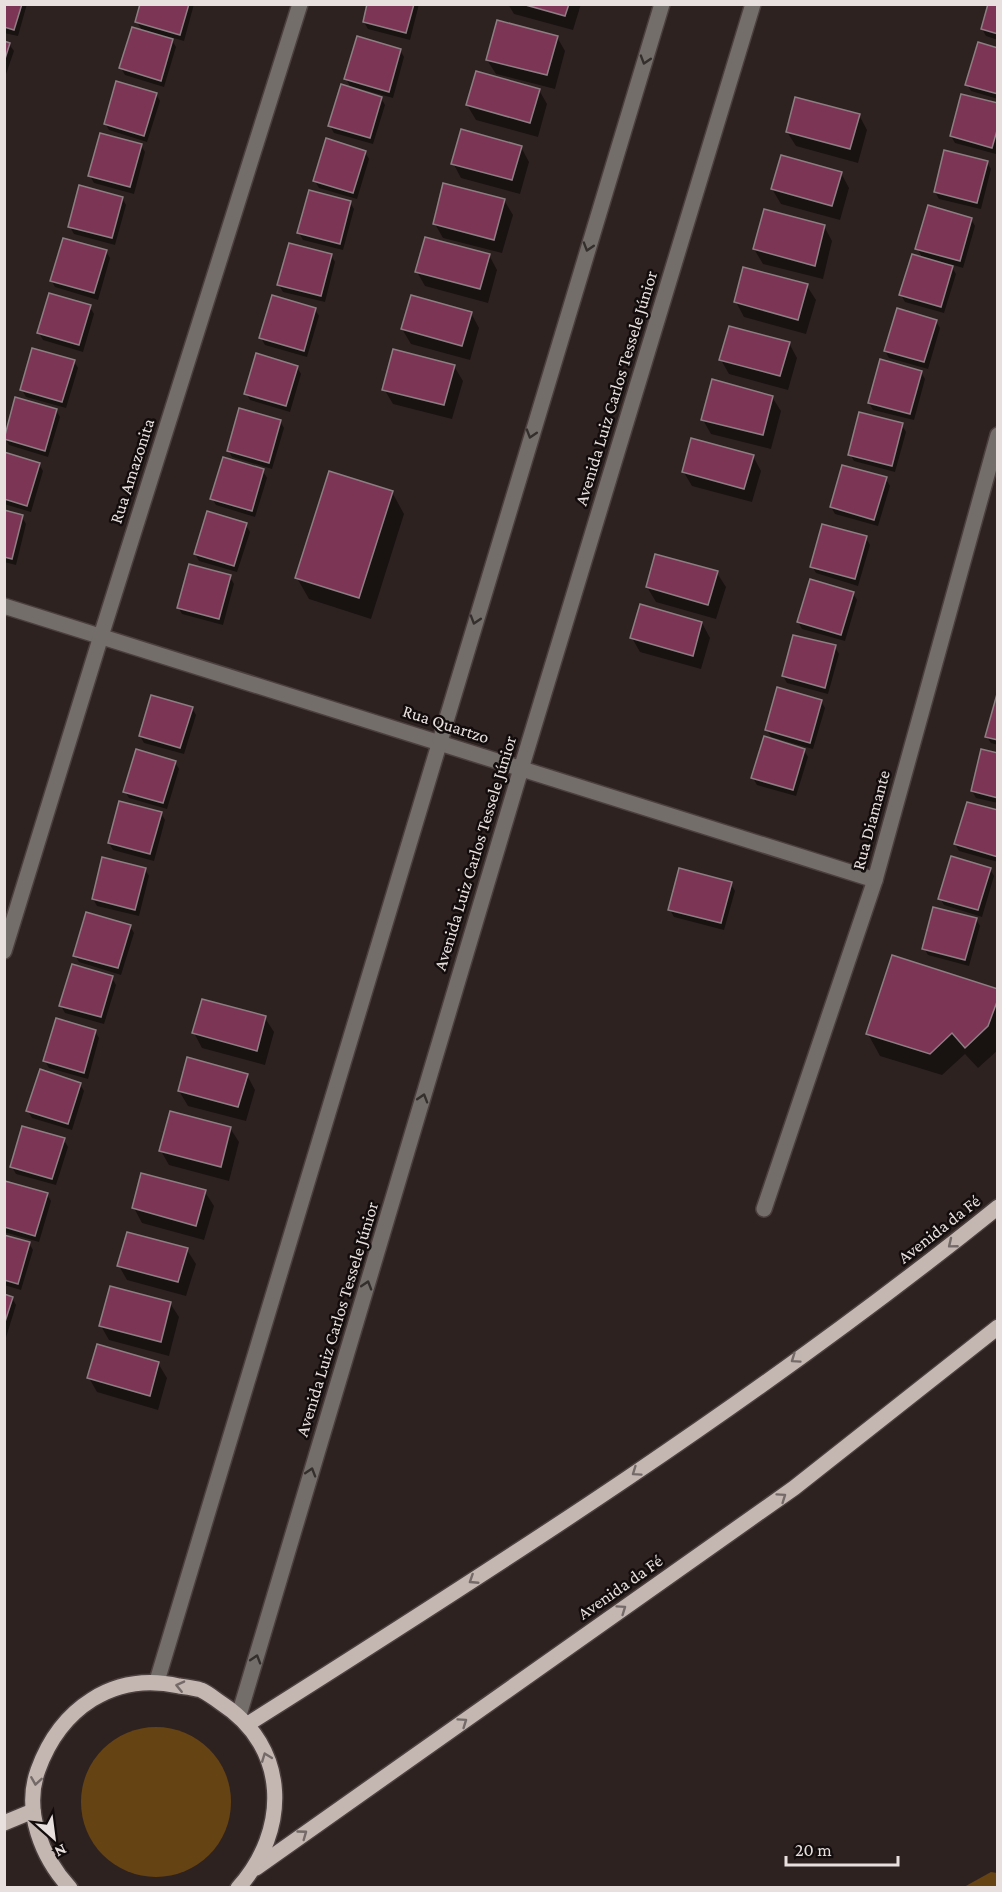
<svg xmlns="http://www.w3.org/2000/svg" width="1002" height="1892" font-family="'Crimson Pro',serif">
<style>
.green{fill:#664313}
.shadow{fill:#0007}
.building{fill:#7d3555;stroke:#8d7e83;stroke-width:1.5}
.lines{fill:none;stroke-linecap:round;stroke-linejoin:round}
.minor-casing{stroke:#4c403f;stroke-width:18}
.major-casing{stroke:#4c403f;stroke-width:18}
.minor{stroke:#746e6b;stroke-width:15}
.major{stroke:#c4b7b2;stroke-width:15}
.oneway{stroke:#342f2d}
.oneway2{stroke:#746a67}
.labels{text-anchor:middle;stroke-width:5;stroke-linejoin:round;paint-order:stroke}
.street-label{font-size:18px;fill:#e8dfdf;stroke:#120d0c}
</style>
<rect width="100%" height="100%" fill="#2e2221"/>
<g class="green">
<circle cx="156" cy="1802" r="75"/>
<path d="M991 1872 997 1873V1887H964Z"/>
</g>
<g class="shadow">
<path d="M4 4H27L18 36 4 33Z"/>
<path d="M142 4H194L184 41 170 37 176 47 164 87 125 75 121 68 143 32 137 22Z"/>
<path d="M369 4H419L410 40 368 29 364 22Z"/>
<path d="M508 4H581L573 30 514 14Z"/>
<path d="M998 4V40L986 36 982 29Z"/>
<path d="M557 37 565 51 555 89 496 74 487 60Z"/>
<path d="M4 43 9 44 14 51 4 80Z"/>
<path d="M998 49V99L971 91 967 84Z"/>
<path d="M400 50 404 57 393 98 350 86 346 79Z"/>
<path d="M539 90 547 104 538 137 476 120 467 105Z"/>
<path d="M156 94 160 101 147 142 109 130 105 123Z"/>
<path d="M381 98 385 105 373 144 334 133 330 126Z"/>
<path d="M998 105 996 154 955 143 951 136Z"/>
<path d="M859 115 867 130 858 163 796 146 787 132Z"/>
<path d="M141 145 145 152 134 194 94 183 90 176Z"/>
<path d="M521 147 529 162 520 194 461 178 453 163Z"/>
<path d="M365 152 369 159 357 199 319 188 315 181Z"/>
<path d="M987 162 991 169 981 209 939 199 935 192Z"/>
<path d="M841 173 849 188 840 220 781 204 772 189Z"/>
<path d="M122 198 126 205 115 245 74 234 70 227Z"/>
<path d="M504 200 513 215 502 253 443 238 435 224Z"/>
<path d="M350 202 354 209 343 250 303 240 299 233Z"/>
<path d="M971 219 975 226 963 268 950 264 956 274 944 313 905 302 901 295 923 259 917 248Z"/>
<path d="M824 226 832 241 823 279 763 264 754 249Z"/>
<path d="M106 251 110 258 98 300 55 287 51 280Z"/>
<path d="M331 255 335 262 325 302 283 292 279 285Z"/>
<path d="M489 255 497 270 488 303 425 286 417 272Z"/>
<path d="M807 286 816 300 806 334 744 317 736 302Z"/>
<path d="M90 307 94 314 83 352 43 340 39 333Z"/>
<path d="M315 309 319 316 307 357 265 345 261 338Z"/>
<path d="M471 313 479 328 470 360 411 344 402 329Z"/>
<path d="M936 321 940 328 928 369 889 358 885 351Z"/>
<path d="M789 343 797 358 788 390 729 374 721 360Z"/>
<path d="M74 361 78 368 66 408 26 397 22 390Z"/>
<path d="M454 366 463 381 452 419 393 404 384 389Z"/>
<path d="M297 367 301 374 290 412 250 400 246 393Z"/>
<path d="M921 372 925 379 914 420 873 410 869 403Z"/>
<path d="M772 397 781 411 771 449 711 434 703 420Z"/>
<path d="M56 410 60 417 48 457 9 445 5 438Z"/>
<path d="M280 421 284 428 272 469 232 457 228 450Z"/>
<path d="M902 425 906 432 895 472 854 461 850 454Z"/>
<path d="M4 454 39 464 43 471 31 512 4 504Z"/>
<path d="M753 456 761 471 752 502 692 486 683 471Z"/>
<path d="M263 471 267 478 255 517 216 505 212 498Z"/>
<path d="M886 479 890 486 878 526 835 514 831 507Z"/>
<path d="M392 492 404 514 371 619 309 599 297 578Z"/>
<path d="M4 512 22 517 26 524 16 565 4 562Z"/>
<path d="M246 525 250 532 237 572 199 561 195 554Z"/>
<path d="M866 538 870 545 858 586 816 573 812 566Z"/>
<path d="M717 573 726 587 716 619 656 602 647 587Z"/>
<path d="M230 577 234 584 223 625 182 614 178 607Z"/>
<path d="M853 593 857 600 845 641 802 629 798 622Z"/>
<path d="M702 623 710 638 701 669 640 652 632 638Z"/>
<path d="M835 647 839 654 828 694 787 683 783 676Z"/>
<path d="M998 699V745L991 743 986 736Z"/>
<path d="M821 701 825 708 813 749 771 737 767 730Z"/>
<path d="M192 708 196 715 184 754 144 743 140 736Z"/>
<path d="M804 750 808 757 796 796 757 785 753 778Z"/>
<path d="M998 755V803L976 798 972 791Z"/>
<path d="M175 762 179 769 167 809 129 798 125 791Z"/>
<path d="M998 812V862L959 851 955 844Z"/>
<path d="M161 813 165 820 154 861 113 850 109 843Z"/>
<path d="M145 869 149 876 139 916 97 906 93 899Z"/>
<path d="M990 869 994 876 982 917 944 905 940 898Z"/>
<path d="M731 884 735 891 724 930 674 917 670 910Z"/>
<path d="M976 919 980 926 969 966 928 955 924 948Z"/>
<path d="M130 926 134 933 121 975 79 962 75 955Z"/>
<path d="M112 978 116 985 104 1024 65 1013 61 1006Z"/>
<path d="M998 990V1050L978 1068 965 1054 942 1075 880 1056 868 1034Z"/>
<path d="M265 1018 274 1032 265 1065 202 1048 194 1033Z"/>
<path d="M95 1031 99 1038 88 1079 49 1068 45 1061Z"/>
<path d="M247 1075 255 1090 246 1121 188 1106 179 1091Z"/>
<path d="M80 1084 84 1091 72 1130 32 1118 28 1111Z"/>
<path d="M230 1128 239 1142 229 1181 169 1165 161 1151Z"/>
<path d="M64 1140 68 1147 56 1185 16 1174 12 1167Z"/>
<path d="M6 1183 47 1194 51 1201 39 1242 4 1232Z"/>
<path d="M205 1192 214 1206 204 1240 142 1223 134 1208Z"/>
<path d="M4 1236 29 1243 33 1250 21 1290 4 1285Z"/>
<path d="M187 1250 196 1264 186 1296 127 1280 119 1266Z"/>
<path d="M4 1296 12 1298 16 1305 4 1344Z"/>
<path d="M170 1303 179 1317 169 1356 109 1340 101 1326Z"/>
<path d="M158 1363 167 1378 158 1410 97 1392 89 1378Z"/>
</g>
<g class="building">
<path d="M4 4H22L14 30 4 27Z"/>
<path d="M140 4H189L180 35 135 22Z"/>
<path d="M367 4H414L406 33 363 22Z"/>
<path d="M522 4H569L565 16Z"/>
<path d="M988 4H998V34L981 29Z"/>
<path d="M497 20 558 36 547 75 486 60Z"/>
<path d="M132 27 173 39 161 81 119 68Z"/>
<path d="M357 36 401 49 389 92 344 79Z"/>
<path d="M4 41 10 43 4 62Z"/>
<path d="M978 42 998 48V94L965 85Z"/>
<path d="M476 71 540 89 530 123 466 105Z"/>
<path d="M116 81 157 93 144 136 104 124Z"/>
<path d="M341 84 382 97 370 138 328 126Z"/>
<path d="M961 94 998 103V127L992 148 950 136Z"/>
<path d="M795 97 860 114 850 149 786 132Z"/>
<path d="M461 129 522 146 512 180 451 164Z"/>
<path d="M100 133 142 144 130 187 88 176Z"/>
<path d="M326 138 366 151 353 193 313 181Z"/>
<path d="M944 150 988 161 977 203 934 192Z"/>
<path d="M781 155 842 172 832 206 771 189Z"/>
<path d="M443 183 505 199 494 240 433 224Z"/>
<path d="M79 185 123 197 112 238 68 227Z"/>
<path d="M309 190 351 201 340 244 297 233Z"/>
<path d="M928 205 972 218 960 261 915 249Z"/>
<path d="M764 209 825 225 815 266 753 249Z"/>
<path d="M425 237 490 254 480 289 415 272Z"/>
<path d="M63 238 107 250 94 293 50 281Z"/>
<path d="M289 243 332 254 321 296 277 285Z"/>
<path d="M912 254 953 266 941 307 899 295Z"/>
<path d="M743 267 808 284 798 320 734 302Z"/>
<path d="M49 293 91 305 79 345 37 333Z"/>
<path d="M272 295 316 308 304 351 259 338Z"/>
<path d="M411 295 472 312 462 346 401 329Z"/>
<path d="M897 308 937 320 924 362 884 351Z"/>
<path d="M729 326 790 342 780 376 719 360Z"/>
<path d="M32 348 75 360 62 402 20 390Z"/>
<path d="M393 349 455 365 444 405 382 390Z"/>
<path d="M256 353 298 366 286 406 244 394Z"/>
<path d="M880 359 922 371 910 414 868 403Z"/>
<path d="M712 379 773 396 763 435 701 420Z"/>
<path d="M15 397 57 409 45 451 4 439Z"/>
<path d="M239 408 281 420 269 463 227 451Z"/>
<path d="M859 412 903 423 892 466 848 455Z"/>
<path d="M691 438 754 455 744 489 682 472Z"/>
<path d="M4 452 40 463 27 506 4 499Z"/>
<path d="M223 457 264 469 252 511 210 499Z"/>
<path d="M842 465 887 477 874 520 830 507Z"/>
<path d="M329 471 393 491 359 598 295 578Z"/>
<path d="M4 510 23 515 12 559 4 557Z"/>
<path d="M207 511 247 523 234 566 194 554Z"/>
<path d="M822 524 867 536 855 579 810 567Z"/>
<path d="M655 554 718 571 708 605 646 587Z"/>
<path d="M189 564 231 575 219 619 177 608Z"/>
<path d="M810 579 854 592 841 635 797 622Z"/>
<path d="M640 604 702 622 693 656 630 638Z"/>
<path d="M793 635 836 645 825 688 782 676Z"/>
<path d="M777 687 822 700 810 743 765 730Z"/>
<path d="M997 694H998V740L985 737Z"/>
<path d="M151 695 193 707 180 748 139 736Z"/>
<path d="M764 736 805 749 793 790 751 778Z"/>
<path d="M136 749 176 761 163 803 123 792Z"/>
<path d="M981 749 998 753V798L971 791Z"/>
<path d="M119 801 162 812 150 854 108 843Z"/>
<path d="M967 802 998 810V857L954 844Z"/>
<path d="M951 856 991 868 978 910 938 899Z"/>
<path d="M102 857 146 868 135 910 92 899Z"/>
<path d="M679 868 732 882 721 923 668 910Z"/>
<path d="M933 907 977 918 965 960 922 949Z"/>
<path d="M86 912 131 925 118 968 73 956Z"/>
<path d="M892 955 998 989V999L988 1026 965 1048 952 1033 930 1054 866 1034Z"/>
<path d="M72 964 113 976 101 1017 59 1006Z"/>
<path d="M202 999 266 1016 257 1051 192 1033Z"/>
<path d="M56 1018 96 1030 84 1073 43 1061Z"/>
<path d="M187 1057 248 1074 238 1107 178 1091Z"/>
<path d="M40 1069 81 1083 68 1124 26 1111Z"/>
<path d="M170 1111 231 1127 221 1167 159 1151Z"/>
<path d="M22 1126 65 1138 52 1179 10 1167Z"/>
<path d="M141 1173 206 1190 196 1226 132 1208Z"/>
<path d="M5 1181 48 1193 35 1236 4 1227Z"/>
<path d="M127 1232 188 1248 178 1282 117 1266Z"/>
<path d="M4 1235 30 1242 18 1284 4 1280Z"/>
<path d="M110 1286 171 1302 161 1342 99 1326Z"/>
<path d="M4 1294 13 1297 4 1325Z"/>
<path d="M97 1344 159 1362 150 1396 87 1378Z"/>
</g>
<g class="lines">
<defs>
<g id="minor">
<path d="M4 606 875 880"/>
<path d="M4 951 101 636 300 4"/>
<path d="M764 1209 875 880 998 435"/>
<path d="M157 1681 662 4"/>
<path d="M239 1715 521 769 753 4"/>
</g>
<g id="major">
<path d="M248 1724C504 1562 761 1398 998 1207"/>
<path d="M4 1823 33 1811"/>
<path d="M256 1868 794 1488 998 1327"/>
<path d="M70 1888C42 1858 23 1811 38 1770 60 1709 113 1671 179 1686 186 1687 195 1688 201 1690 208 1693 215 1699 221 1703 289 1747 290 1830 238 1888"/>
</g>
</defs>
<use href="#minor" class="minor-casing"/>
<use href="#major" class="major-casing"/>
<use href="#minor" class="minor"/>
<use href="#major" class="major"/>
</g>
<defs><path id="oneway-chevron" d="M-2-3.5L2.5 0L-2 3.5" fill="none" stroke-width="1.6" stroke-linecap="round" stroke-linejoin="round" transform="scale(1.5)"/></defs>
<g class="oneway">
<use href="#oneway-chevron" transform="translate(645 60) rotate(107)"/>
<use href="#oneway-chevron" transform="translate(588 247) rotate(107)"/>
<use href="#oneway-chevron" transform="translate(531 434) rotate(107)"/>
<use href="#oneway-chevron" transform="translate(475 620) rotate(107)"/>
<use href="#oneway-chevron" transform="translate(423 1098) rotate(-73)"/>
<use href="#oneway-chevron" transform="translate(367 1285) rotate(-73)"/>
<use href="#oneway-chevron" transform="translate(311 1472) rotate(-73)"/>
<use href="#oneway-chevron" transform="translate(256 1659) rotate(-73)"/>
</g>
<g class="oneway2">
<use href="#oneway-chevron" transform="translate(952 1244) rotate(141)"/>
<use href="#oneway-chevron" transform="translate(795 1359) rotate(145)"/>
<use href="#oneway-chevron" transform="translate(636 1472) rotate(145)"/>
<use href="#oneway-chevron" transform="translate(782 1497) rotate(-35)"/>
<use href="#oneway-chevron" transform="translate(473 1580) rotate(147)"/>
<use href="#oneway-chevron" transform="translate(622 1609) rotate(-35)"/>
<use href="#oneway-chevron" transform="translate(180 1686) rotate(-167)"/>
<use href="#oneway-chevron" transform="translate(463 1722) rotate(-35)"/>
<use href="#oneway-chevron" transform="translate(266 1757) rotate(-111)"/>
<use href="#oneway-chevron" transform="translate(36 1781) rotate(99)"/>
<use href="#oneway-chevron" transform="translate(303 1834) rotate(-36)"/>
</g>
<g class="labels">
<g class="street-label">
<text transform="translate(616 388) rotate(-73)" y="6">Avenida Luiz Carlos Tessele Júnior</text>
<text transform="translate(132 471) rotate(-72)" y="6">Rua Amazonita</text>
<text transform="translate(446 724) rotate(18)" y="6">Rua Quartzo</text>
<text transform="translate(871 820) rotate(-75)" y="6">Rua Diamante</text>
<text transform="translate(475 853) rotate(-73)" y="6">Avenida Luiz Carlos Tessele Júnior</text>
<text transform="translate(939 1229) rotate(-38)" y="6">Avenida da Fé</text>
<text transform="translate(337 1319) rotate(-73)" y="6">Avenida Luiz Carlos Tessele Júnior</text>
<text transform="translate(620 1587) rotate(-35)" y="6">Avenida da Fé</text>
</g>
</g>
<rect width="1002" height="1892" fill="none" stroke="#e8dfdf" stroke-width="12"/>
<g transform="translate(54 1838) rotate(152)" stroke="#120d0c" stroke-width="4.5" paint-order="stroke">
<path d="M0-4.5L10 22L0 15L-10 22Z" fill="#e8dfdf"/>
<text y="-9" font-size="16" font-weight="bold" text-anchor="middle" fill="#e8dfdf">N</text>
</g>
<path d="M786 1856v9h112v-9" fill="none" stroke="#e8dfdf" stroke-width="3"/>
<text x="795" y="1856" font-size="18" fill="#e8dfdf" stroke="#120d0c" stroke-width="4.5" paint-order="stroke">20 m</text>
</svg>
